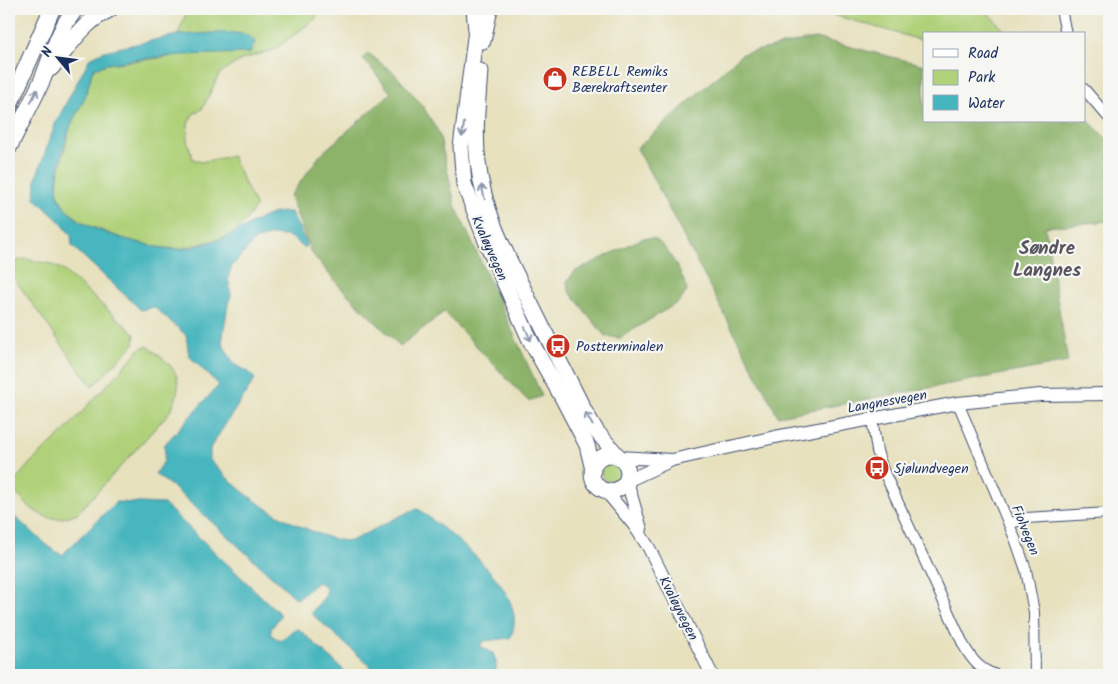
<svg xmlns="http://www.w3.org/2000/svg" width="1118" height="684" font-family="Kalam,sans-serif">
<style>
.green{fill:#b0d179;stroke:#66806c}
.forest{fill:#8cb369;stroke:#547164}
.water{fill:#46b6be;stroke:#30728e}
.lines{fill:none;stroke-linecap:round;stroke-linejoin:round}
.minor-casing{stroke:#3a4a6c;stroke-width:12}
.tertiary-casing{stroke:#3a4a6c;stroke-width:14}
.primary-casing{stroke:#3a4a6c;stroke-width:17}
.trunk-casing{stroke:#3a4a6c;stroke-width:18}
.minor{stroke:#fff;stroke-width:10}
.tertiary{stroke:#fff;stroke-width:12}
.primary{stroke:#fff;stroke-width:15}
.trunk{stroke:#fff;stroke-width:16}
.oneway{stroke:#8d97ae}
.labels{text-anchor:middle;stroke-width:4.5;stroke-linejoin:round;paint-order:stroke}
.poi-label{font-size:14px;fill:#1b2f5e;stroke:#f6f6f2;text-anchor:start}
.street-label{font-size:14px;fill:#1b2f5e;stroke:#f6f6f2}
.district-label{font-size:19px;font-weight:bold;fill:#595560;stroke:#f6f6f2}
</style>
<rect width="100%" height="100%" fill="#f6f6f2"/>
<filter id="ink" filterUnits="userSpaceOnUse"><feTurbulence type="fractalNoise" baseFrequency=".02" numOctaves="2"/><feDisplacementMap in="SourceGraphic" scale="10" xChannelSelector="R" yChannelSelector="G"/><feConvolveMatrix kernelMatrix="1 2 1 2 8 2 1 2 1" color-interpolation-filters="sRGB"/></filter>
<filter id="wash" filterUnits="userSpaceOnUse"><feTurbulence type="fractalNoise" baseFrequency=".0096" numOctaves="4" result="noise"/><feDisplacementMap in="SourceGraphic" scale="20" xChannelSelector="R" yChannelSelector="G"/><feGaussianBlur stdDeviation="1.12" result="paint"/><feColorMatrix in="noise" values="0 0 0 0 0 0 0 0 0 0 0 0 0 0 0 0 0 1.4 0 .05"/><feComposite in="paint" operator="in"/></filter>
<g filter="url(#wash)">
<rect width="100%" height="100%" fill="#e7e1be"/>
<g class="green">
<path d="M190 9H321L314 20 274 50 243 59 220 73 202 109 193 114 188 124 187 140 193 159 201 162 232 156 256 207 236 232 221 239 178 249 157 247 121 238 85 224 68 211 60 199 57 190 58 177 70 127 87 92 93 69 107 64 169 57 187 11Z"/>
<path d="M763 9H984L1008 34H924V41L830 14 763 10Z"/>
<path d="M25 259 51 264 63 270 135 334 134 344 92 387 9 271V263Z"/>
<path d="M148 346C155 353 167 360 172 368 183 382 177 399 169 413L79 512C47 529 32 510 10 487L30 463 60 436 141 348Z"/>
<circle cx="610" cy="472" r="9"/>
</g>
<g class="forest">
<path d="M815 38 924 65V121H1084V116L1109 141V221L1045 227 1068 362 778 416 637 148 742 54Z"/>
<path d="M368 53 394 73 422 105 439 133 455 205 542 396 528 401 444 312 400 346 339 286 310 251 290 196 321 154 391 93 363 58Z"/>
<path d="M643 238C647 238 652 238 655 239 667 246 685 278 687 291L680 301 620 338 605 336 569 291 567 282 574 272Z"/>
</g>
<g class="water">
<path d="M212 33C225 33 248 30 255 42L250 53 182 55 131 60 107 64 93 69C90 77 89 86 86 94 82 105 75 115 71 125 64 142 57 170 57 188 59 223 114 236 140 243 152 246 166 250 178 249 191 249 206 243 218 240 246 232 261 210 291 212L305 241 306 247H303L292 238 286 236 272 235 255 240 232 266 228 278 231 295 228 304 222 343 234 364 249 372 255 379 210 448V460C239 492 267 512 307 529 321 535 335 541 351 541L410 511 417 509 420 510C450 535 534 592 510 638L484 641 480 646 493 653 496 662V675H380L311 613 326 595V587L318 582 297 599 174 488 155 474 164 461 165 444 219 385 189 356 186 335 154 307 141 310 72 246 71 235 61 223 35 198 36 178 56 122 90 58 104 51 177 35Z"/>
<path d="M116 502 164 504 281 615 271 629V635L281 641 293 630 299 629 349 675H9V512L53 550 62 555Z"/>
</g>
</g>
<g filter="url(#ink)">
<g class="lines">
<defs>
<g id="minor">
<path d="M1061 9 1066 34"/>
<path d="M1084 89 1109 118"/>
<path d="M958 403 1016 541 1026 570 1034 612 1035 675"/>
<path d="M872 419 877 451 883 470 964 646C972 660 980 670 996 675"/>
<path d="M1009 524 1026 518 1109 513"/>
</g>
<g id="tertiary">
<path d="M619 457 672 460 775 437 958 403 1040 395 1109 394"/>
<path d="M605 490 634 525 649 548 712 675"/>
<path d="M641 529 627 481 670 461"/>
</g>
<g id="primary">
<path d="M474 9 476 30 461 147 464 184 488 246 530 340 562 397 587 445 593 470"/>
<path d="M483 41 490 9"/>
<path d="M480 71C478 101 474 132 478 162 483 210 505 252 526 294 545 333 565 372 584 410L597 432 619 457"/>
<circle cx="610" cy="473" r="18"/>
</g>
<g id="trunk">
<path d="M51 68C69 46 84 21 110 9"/>
<path d="M9 106 52 9"/>
<path d="M9 147C20 124 33 101 43 78 53 53 58 31 75 9"/>
</g>
</defs>
<use href="#minor" class="minor-casing"/>
<use href="#tertiary" class="tertiary-casing"/>
<use href="#primary" class="primary-casing"/>
<use href="#trunk" class="trunk-casing"/>
<use href="#minor" class="minor"/>
<use href="#tertiary" class="tertiary"/>
<use href="#primary" class="primary"/>
<use href="#trunk" class="trunk"/>
</g>
<defs><path id="oneway-shaft" d="M-6 0H5M1.5-3L5.5 0L1.5 3" fill="none" stroke-width="1.6" stroke-linecap="round" stroke-linejoin="round" transform="scale(1.25)"/></defs>
<g class="oneway">
<use href="#oneway-shaft" transform="translate(34 96) rotate(-64)"/>
<use href="#oneway-shaft" transform="translate(463 130) rotate(98)"/>
<use href="#oneway-shaft" transform="translate(483 192) rotate(-103)"/>
<use href="#oneway-shaft" transform="translate(528 334) rotate(66)"/>
<use href="#oneway-shaft" transform="translate(589 419) rotate(-119)"/>
</g>
</g>
<defs>
<symbol id="shop-disc" viewBox="-11 -11 22 22"><circle r="9.5" fill="#c8321e" stroke="#f6f6f2"/><path d="M-5-2.5h2.3a2.7 3.5 0 0 1 5.4 0H5L5.5 6h-11ZM-1.5-2.5h3a1.5 2.3 0 0 0-3 0Z" fill="#fff"/></symbol>
<symbol id="bus-disc" viewBox="-11 -11 22 22"><circle r="9.5" fill="#c8321e" stroke="#f6f6f2"/><path d="M-5-6H5V4H4V6H2V4H-2V6H-4V4H-5ZM-3.5-4V0h7V-4ZM-3.5 1.2v1.5H-2V1.2ZM2 1.2v1.5H3.5V1.2Z" fill="#fff"/></symbol>
</defs>
<g fill-rule="evenodd">
<use href="#shop-disc" x="541" y="65" width="28" height="28"/>
<use href="#bus-disc" x="544" y="332" width="28" height="28"/>
<use href="#bus-disc" x="863" y="454" width="28" height="28"/>
</g>
<g class="labels">
<g class="poi-label">
<text x="572" y="76">REBELL Remiks<tspan x="572" dy="16">Bærekraftsenter</tspan></text>
<text x="576" y="351">Postterminalen</text>
<text x="894" y="473">Sjølundvegen</text>
</g>
<g class="street-label">
<text transform="translate(490 248) rotate(66)" y="5">Kvaløyvegen</text>
<text transform="translate(887 401) rotate(-10)" y="5">Langnesvegen</text>
<text transform="translate(1026 530) rotate(68)" y="5">Fiolvegen</text>
<text transform="translate(679 608) rotate(63)" y="5">Kvaløyvegen</text>
</g>
<g class="district-label">
<text x="1047" y="254">Søndre<tspan x="1047" dy="22">Langnes</tspan></text>
</g>
</g>
<rect width="1118" height="684" fill="none" stroke="#f6f6f2" stroke-width="30"/>
<rect x="923" y="32" width="162" height="90" fill="#f6f6f2" stroke="#9ea6b7"/>
<rect x="933" y="49" width="25" height="8" fill="#ffffff" stroke="#9ea6b7"/>
<text x="968" y="58" font-size="15" fill="#1b2f5e">Road</text>
<rect x="933" y="70" width="25" height="15" fill="#b0d179" stroke="#9ea6b7"/>
<text x="968" y="82" font-size="15" fill="#1b2f5e">Park</text>
<rect x="933" y="95" width="25" height="15" fill="#46b6be" stroke="#9ea6b7"/>
<text x="968" y="108" font-size="15" fill="#1b2f5e">Water</text>
<g transform="translate(58 58) rotate(299)" stroke="#f6f6f2" stroke-width="4" paint-order="stroke">
<path d="M0-4L9 19L0 12L-9 19Z" fill="#1b2f5e"/>
<text y="-8" font-size="14" font-weight="bold" text-anchor="middle" fill="#1b2f5e">N</text>
</g>
</svg>
